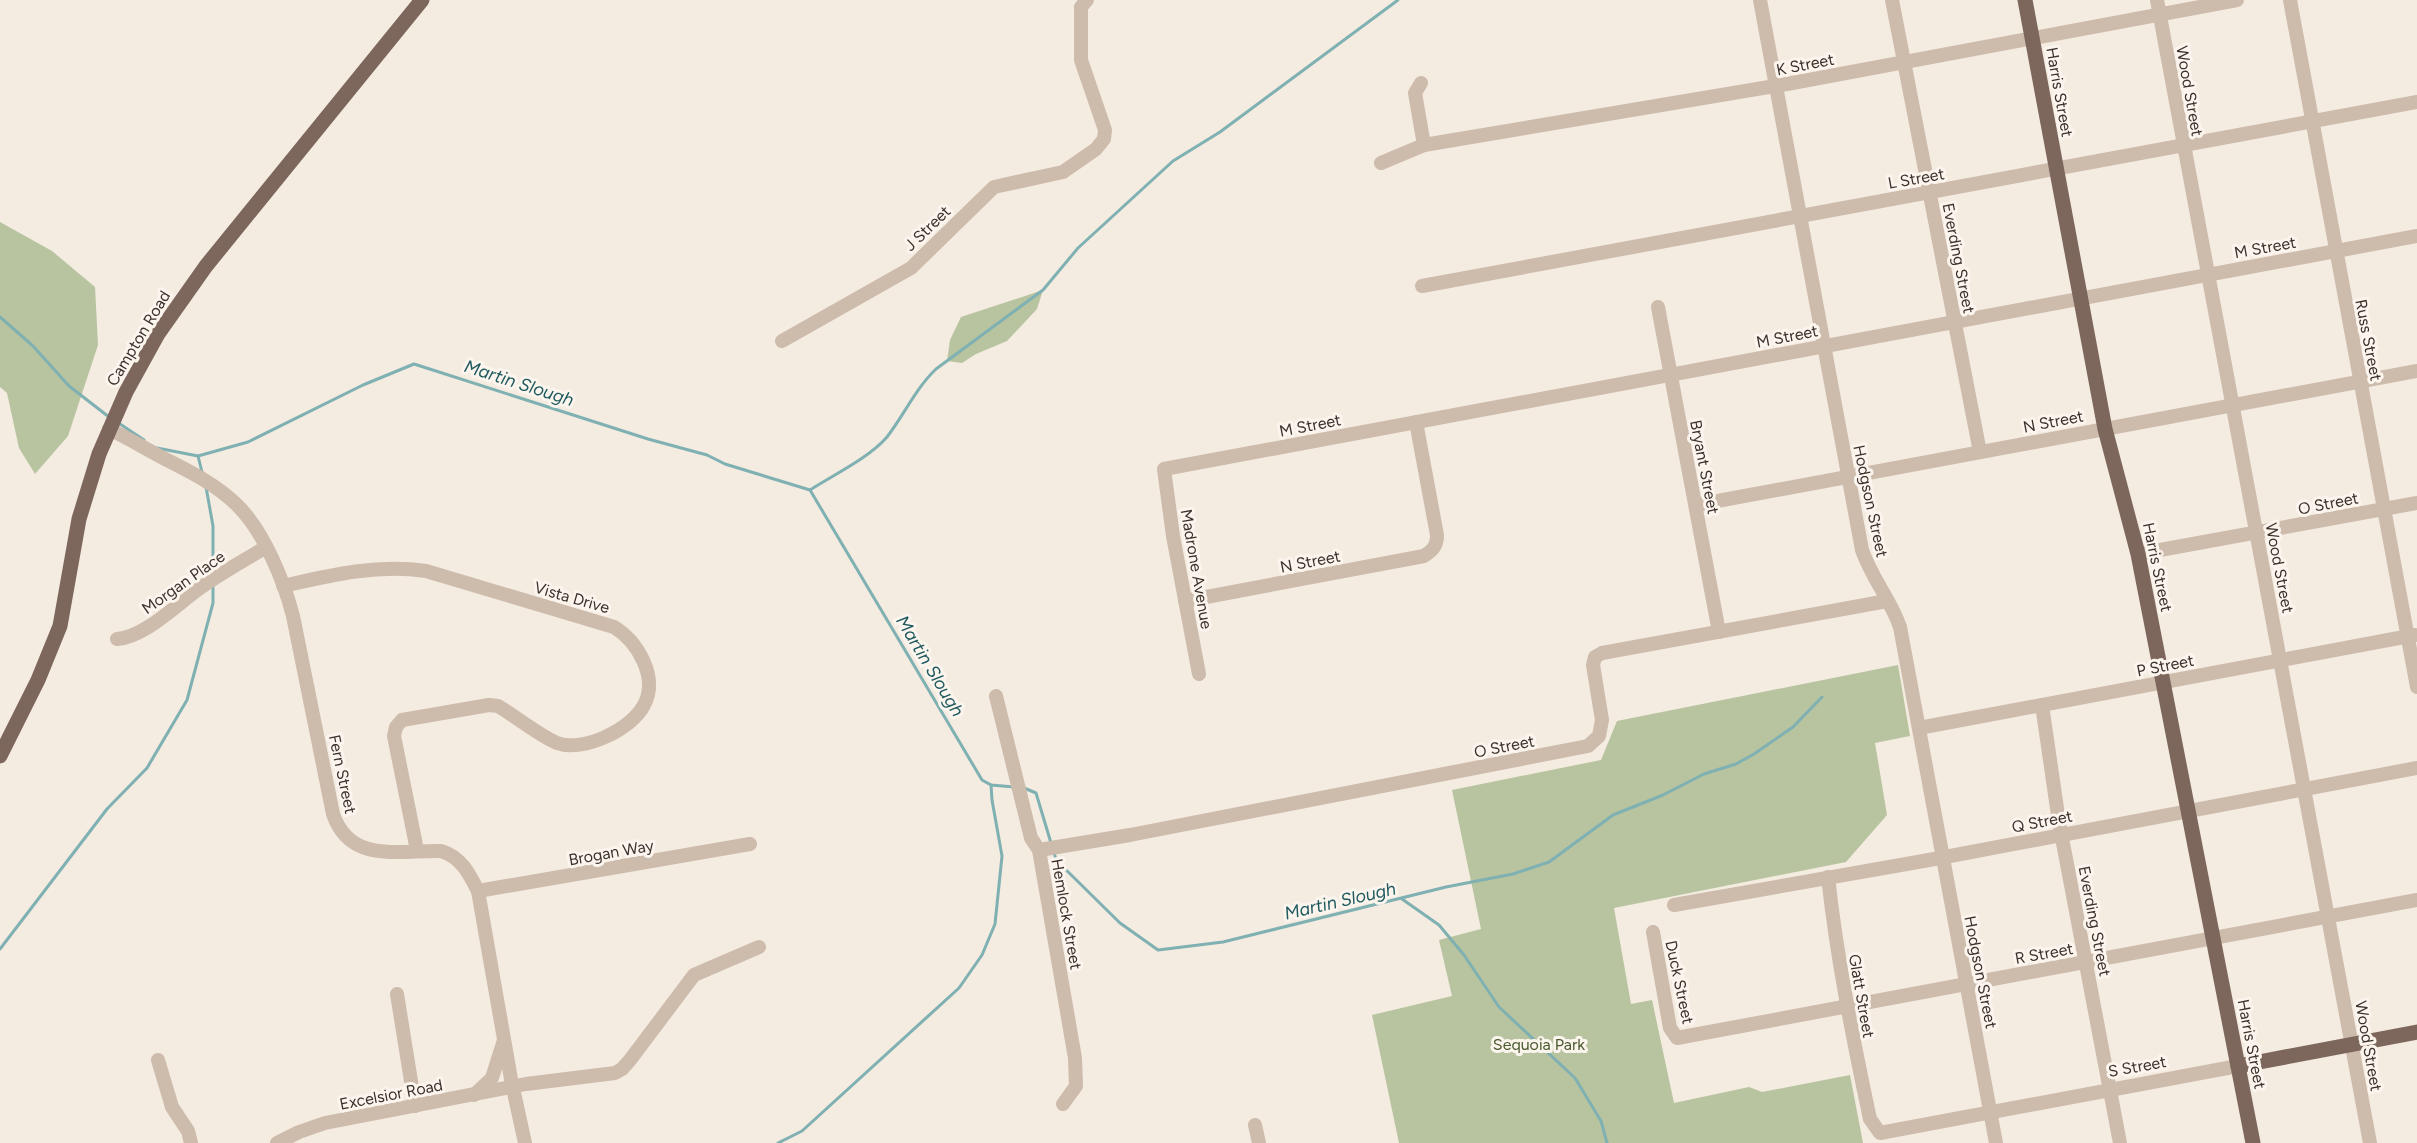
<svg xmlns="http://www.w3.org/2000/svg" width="2417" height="1143" font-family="Figtree,sans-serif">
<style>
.green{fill:#b8c4a0}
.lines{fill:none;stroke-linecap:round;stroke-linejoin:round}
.stream{stroke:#7fb0b2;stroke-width:3}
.minor{stroke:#cdbbac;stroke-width:14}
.major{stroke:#7d675c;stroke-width:15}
.labels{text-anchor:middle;stroke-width:6;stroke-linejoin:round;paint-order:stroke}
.street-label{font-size:16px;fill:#3b302b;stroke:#fbf5ee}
.park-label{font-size:16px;fill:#4a5a2e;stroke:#fbf5ee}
.water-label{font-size:18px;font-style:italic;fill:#1f5a5e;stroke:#fbf5ee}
</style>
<rect width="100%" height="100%" fill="#f4ebe1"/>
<g class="green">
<path d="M0 222 52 251 95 287 98 345 68 436 35 474 19 448 7 393 0 387Z"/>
<path d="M1043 290 1037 309 1007 341 976 354 962 363 947 361 950 340 961 317Z"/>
<path d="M1898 665 1910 736 1875 743 1887 815 1846 862 1614 908 1631 1004 1652 1000 1674 1103 1749 1087 1762 1092 1850 1075 1863 1143H1399L1372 1015 1452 996 1439 940 1481 929 1452 790 1601 760 1617 721Z"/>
</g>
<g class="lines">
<g class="stream">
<path d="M0 317 33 346 69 386 109 417"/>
<path d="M117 422 144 440"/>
<path d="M157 448 198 456 248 442 363 385 414 364 648 439 707 455 725 464 810 490 982 780 991 785 1014 787"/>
<path d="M198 456 202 472"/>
<path d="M206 487 213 526V573"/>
<path d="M810 490C833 475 869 458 887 437 904 415 916 388 936 369L1043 290 1078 248 1173 161 1220 132 1398 0"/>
<path d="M1024 788 1036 793 1051 843"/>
<path d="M1054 852 1056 860 1120 923 1158 950 1223 942 1446 887 1513 874 1549 862 1613 815 1663 795 1704 774 1736 764 1754 754 1793 727 1822 697"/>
<path d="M1402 899 1439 925 1464 955 1499 1007 1575 1078 1601 1121 1607 1143"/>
<path d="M0 949 107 809 147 768 187 700 213 603V585"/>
<path d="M778 1143 802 1131 959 988 982 955 995 924 1002 856 992 800 991 785"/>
</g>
<g class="minor">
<path d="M1760 0 1862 550C1872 579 1891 600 1900 627L1996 1143"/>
<path d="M1892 0 1980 452"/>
<path d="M2157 0 2370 1143"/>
<path d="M2290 0 2417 687"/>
<path d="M1421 83 1415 93 1424 145"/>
<path d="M1381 163 1424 145 1787 84 2237 0"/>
<path d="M1422 286 2417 102"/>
<path d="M1658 307 1719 632"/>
<path d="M782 341 911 268 994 187 1063 172 1096 149 1104 139 1105 130 1081 60V7L1087 0"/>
<path d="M109 429C128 438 146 449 165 459 191 472 217 485 238 506 264 532 284 581 293 616L333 814C350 864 399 850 441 851 461 857 469 873 478 891L511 1079 525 1143"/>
<path d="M1696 505 2417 371"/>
<path d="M2138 554 2417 503"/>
<path d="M283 586C331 575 377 564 426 571L614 627C637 641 659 677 644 705 632 729 583 753 557 743 540 736 515 716 498 706L489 705 402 720 396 727 394 736 417 850"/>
<path d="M1185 601 1424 556C1433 550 1437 546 1437 535L1416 422"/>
<path d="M117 639C146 637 179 602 203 586 223 572 245 560 266 547"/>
<path d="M1199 674 1173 536 1164 469 2417 236"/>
<path d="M996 696 1031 838 1039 850 1075 1058 1076 1086 1063 1104"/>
<path d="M2042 705 2059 822 2120 1143"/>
<path d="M1919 728 2415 635"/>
<path d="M1039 850 1130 835 1588 746 1599 736 1602 720 1593 665 1595 657 1602 653 1887 601"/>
<path d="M1828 877C1837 959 1853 1039 1870 1119L1880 1133 2238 1066"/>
<path d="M478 891 750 844"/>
<path d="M1674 905 1929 860 2417 768"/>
<path d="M1653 932 1670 1028 1677 1038 2417 900"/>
<path d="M397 994 415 1106"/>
<path d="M158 1060 172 1107 188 1131 191 1143"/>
<path d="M474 1095 492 1078 503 1043"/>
<path d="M1255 1125 1259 1143"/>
<path d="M277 1143 299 1132 325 1123 526 1084 615 1073 622 1069 630 1060 694 975 759 947"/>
</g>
<g class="major">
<path d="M2025 0 2105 429 2138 554 2253 1143"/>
<path d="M0 756 38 680 60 626 79 519 99 454 126 392 158 334 206 266 422 0"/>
<path d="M2238 1066 2417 1032"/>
</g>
</g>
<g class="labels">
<g class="street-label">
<text transform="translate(1805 64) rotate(-11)" y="6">K Street</text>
<text transform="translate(2190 91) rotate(80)" y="6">Wood Street</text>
<text transform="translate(2060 92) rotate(80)" y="6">Harris Street</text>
<text transform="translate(1916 178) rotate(-10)" y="6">L Street</text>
<text transform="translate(927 228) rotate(-44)" y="6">J Street</text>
<text transform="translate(2265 247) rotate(-10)" y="6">M Street</text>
<text transform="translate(1959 258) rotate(79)" y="6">Everding Street</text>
<text transform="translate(1787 336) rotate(-11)" y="6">M Street</text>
<text transform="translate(138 338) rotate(-59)" y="6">Campton Road</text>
<text transform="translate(2369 340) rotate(79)" y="6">Russ Street</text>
<text transform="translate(2053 421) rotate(-11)" y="6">N Street</text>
<text transform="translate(1310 425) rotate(-11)" y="6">M Street</text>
<text transform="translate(1705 467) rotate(79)" y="6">Bryant Street</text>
<text transform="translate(1871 501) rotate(78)" y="6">Hodgson Street</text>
<text transform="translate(2328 503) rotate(-11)" y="6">O Street</text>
<text transform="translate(1310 561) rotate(-11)" y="6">N Street</text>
<text transform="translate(2158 567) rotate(78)" y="6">Harris Street</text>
<text transform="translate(2280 568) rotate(79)" y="6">Wood Street</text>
<text transform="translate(1197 569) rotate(80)" y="6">Madrone Avenue</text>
<text transform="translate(183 582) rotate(-35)" y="6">Morgan Place</text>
<text transform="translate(572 597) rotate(16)" y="6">Vista Drive</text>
<text transform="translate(2165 665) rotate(-11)" y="6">P Street</text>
<text transform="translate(1504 746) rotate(-11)" y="6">O Street</text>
<text transform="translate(343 774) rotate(78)" y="6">Fern Street</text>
<text transform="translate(2042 821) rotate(-11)" y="6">Q Street</text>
<text transform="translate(611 852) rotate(-10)" y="6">Brogan Way</text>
<text transform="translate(1067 914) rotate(80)" y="6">Hemlock Street</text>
<text transform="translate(2095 921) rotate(79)" y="6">Everding Street</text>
<text transform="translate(2044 953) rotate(-10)" y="6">R Street</text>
<text transform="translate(1981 972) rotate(79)" y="6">Hodgson Street</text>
<text transform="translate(1680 982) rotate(78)" y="6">Duck Street</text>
<text transform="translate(1862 996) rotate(80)" y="6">Glatt Street</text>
<text transform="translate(2252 1044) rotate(79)" y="6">Harris Street</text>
<text transform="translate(2369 1046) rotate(80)" y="6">Wood Street</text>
<text transform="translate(2137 1066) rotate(-10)" y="6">S Street</text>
<text transform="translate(391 1094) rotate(-11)" y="6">Excelsior Road</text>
</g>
<g class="park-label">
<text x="1539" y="1050">Sequoia Park</text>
</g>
<g class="water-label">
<text transform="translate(519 383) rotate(18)" y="6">Martin Slough</text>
<text transform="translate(930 666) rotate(59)" y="6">Martin Slough</text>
<text transform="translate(1340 901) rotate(-13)" y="6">Martin Slough</text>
</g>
</g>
</svg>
